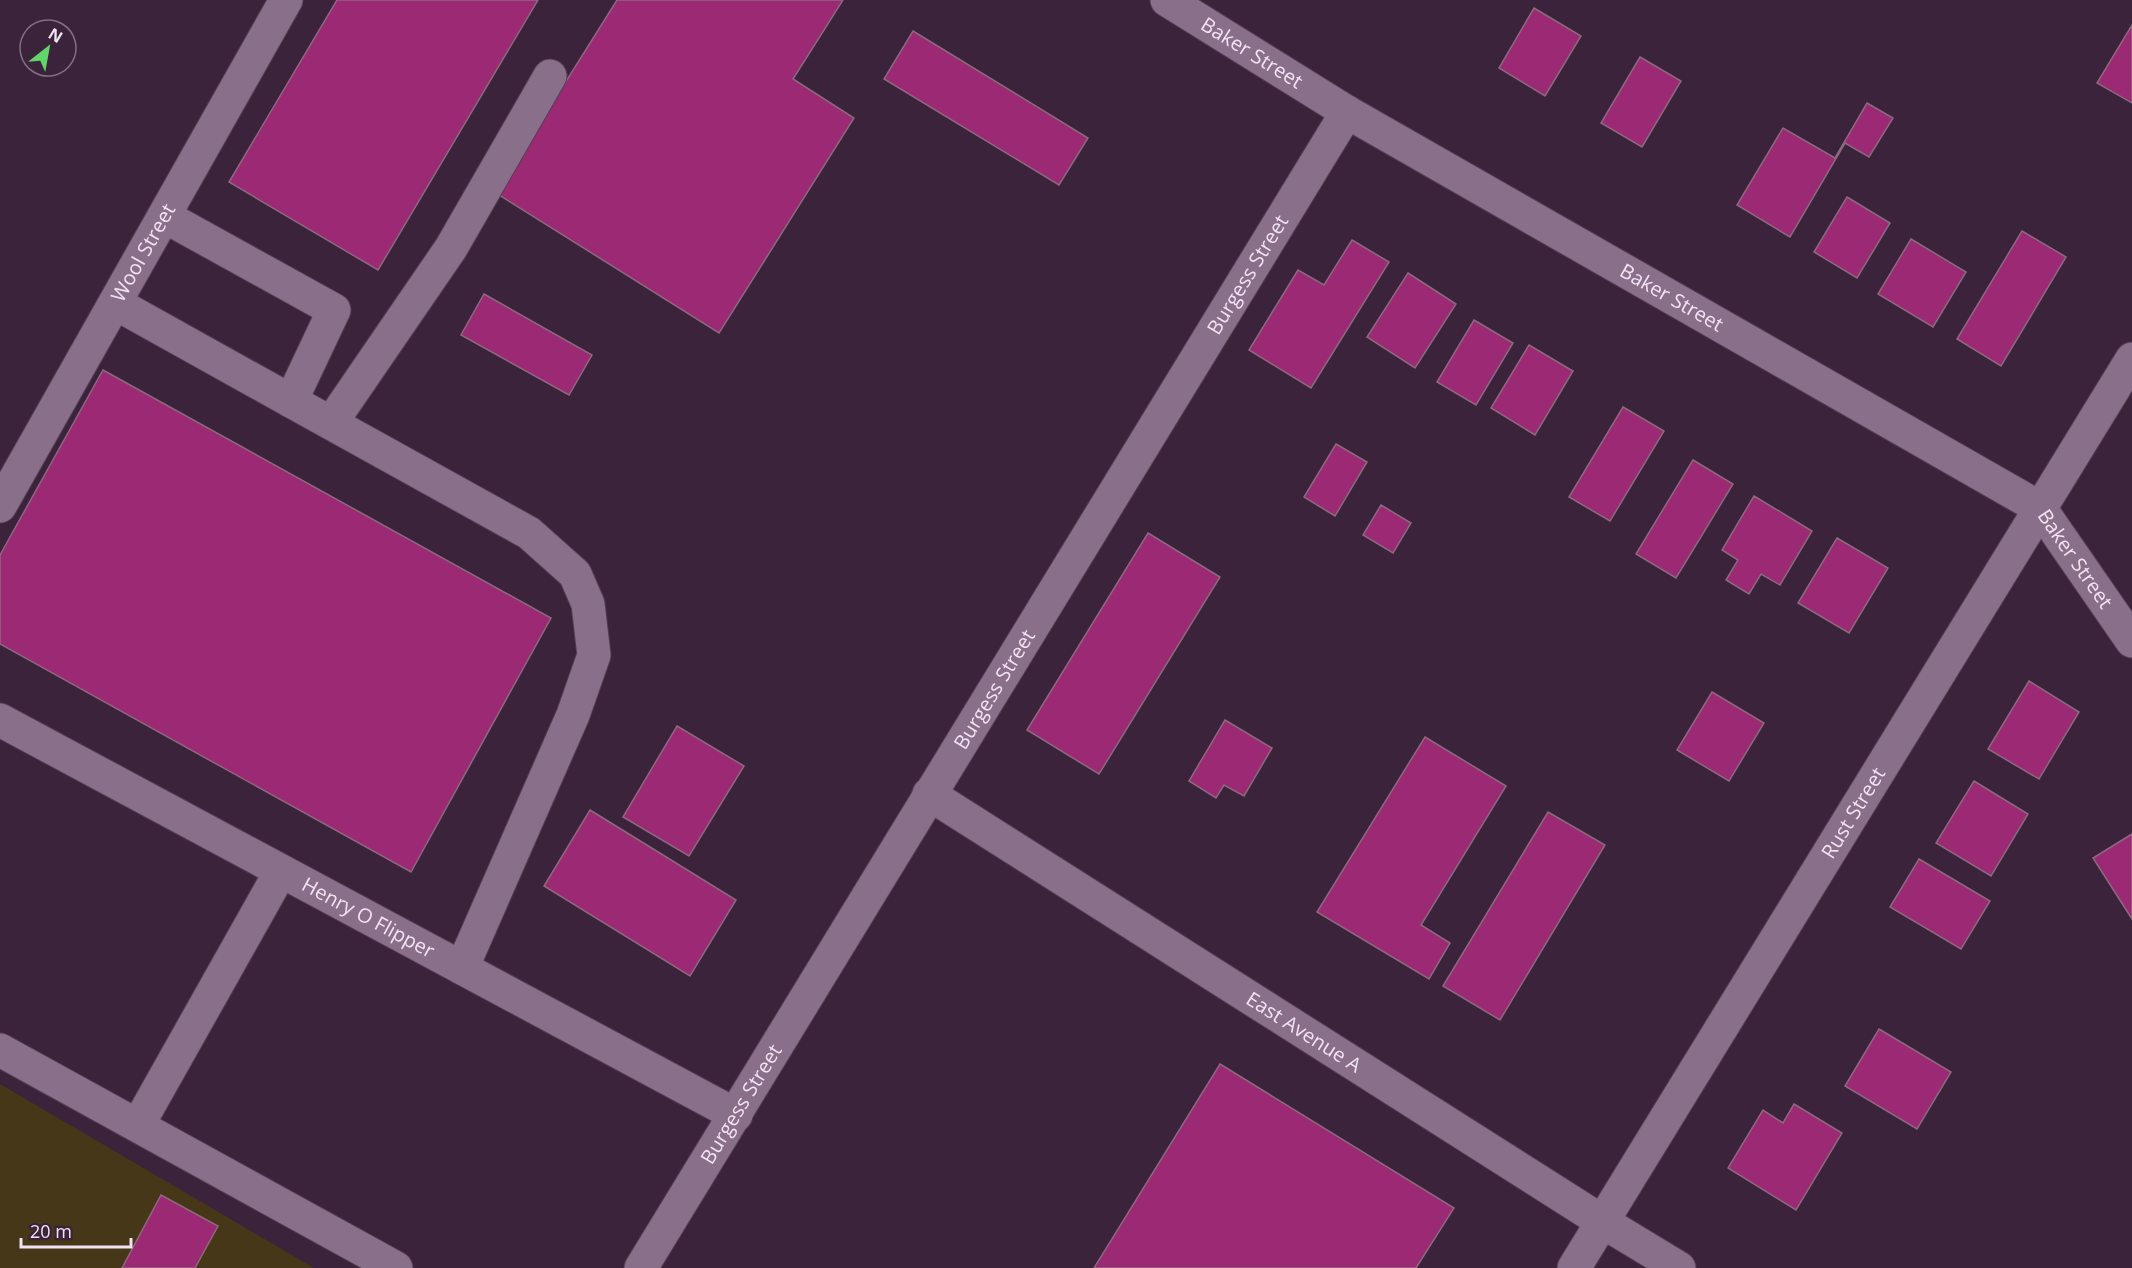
<svg xmlns="http://www.w3.org/2000/svg" width="2132" height="1268" font-family="'Open Sans',sans-serif">
<style>
.green{fill:#453718}
.building{fill:#9b2974;stroke:#8d697d;stroke-width:1.5}
.lines{fill:none;stroke-linecap:round;stroke-linejoin:round}
.minor-casing{stroke:#533f54;stroke-width:35}
.minor{stroke:#8a6f8b;stroke-width:33}
.labels{text-anchor:middle;stroke-width:6;stroke-linejoin:round;paint-order:stroke}
.street-label{font-size:20px;fill:#f2e3f3;stroke:#3a233b}
</style>
<rect width="100%" height="100%" fill="#3a233b"/>
<path class="green" d="M0 1084 314 1268H0Z"/>
<g class="building">
<path d="M337 0H538L378 270 229 182Z"/>
<path d="M617 0H843L793 79 854 118 719 333 496 193Z"/>
<path d="M1534 8 1581 36 1545 96 1499 68Z"/>
<path d="M2132 25V103L2097 83Z"/>
<path d="M913 31 1088 138 1059 185 884 79Z"/>
<path d="M1640 57 1681 81 1642 147 1601 123Z"/>
<path d="M1867 103 1893 118 1869 157 1845 143 1790 237 1737 205 1783 128 1835 158Z"/>
<path d="M1847 197 1890 223 1857 278 1814 252Z"/>
<path d="M2022 231 2066 257 2001 366 1957 339Z"/>
<path d="M1911 239 1966 272 1933 327 1878 294Z"/>
<path d="M1352 240 1389 262 1311 388 1249 350 1298 270 1324 285Z"/>
<path d="M1408 273 1456 304 1415 368 1367 337Z"/>
<path d="M484 294 592 355 569 395 461 335Z"/>
<path d="M1474 320 1513 343 1476 405 1437 382Z"/>
<path d="M1529 345 1573 371 1535 435 1491 408Z"/>
<path d="M103 370 551 618 411 872 0 644V555Z"/>
<path d="M1623 407 1664 431 1610 521 1569 497Z"/>
<path d="M1336 444 1367 462 1335 516 1304 497Z"/>
<path d="M1693 460 1733 484 1676 578 1636 554Z"/>
<path d="M1754 496 1812 531 1780 585 1761 574 1749 594 1726 580 1738 560 1722 550Z"/>
<path d="M1381 505 1411 523 1393 553 1363 535Z"/>
<path d="M1148 533 1220 577 1099 774 1027 730Z"/>
<path d="M1837 538 1888 568 1849 633 1798 603Z"/>
<path d="M2029 681 2079 712 2039 779 1988 749Z"/>
<path d="M1712 692 1764 723 1729 781 1677 750Z"/>
<path d="M1225 720 1272 748 1244 796 1224 785 1216 798 1189 781Z"/>
<path d="M677 726 744 766 689 856 623 817Z"/>
<path d="M1425 737 1506 786 1421 925 1450 943 1429 979 1317 912Z"/>
<path d="M1974 781 2028 814 1991 876 1936 843Z"/>
<path d="M590 810 736 900 690 976 544 886Z"/>
<path d="M1548 812 1605 845 1500 1020 1443 986Z"/>
<path d="M2132 834V919L2093 858Z"/>
<path d="M1919 859 1990 901 1961 949 1890 907Z"/>
<path d="M1879 1029 1951 1072 1917 1129 1845 1086Z"/>
<path d="M1220 1064 1454 1208 1416 1268H1094Z"/>
<path d="M1794 1104 1842 1133 1796 1210 1728 1168 1763 1110 1783 1123Z"/>
<path d="M161 1195 218 1226 195 1268H122Z"/>
</g>
<g class="lines">
<defs>
<g id="minor">
<path id="s1" d="M1167 0 1347 112 2040 508 2132 641"/>
<path d="M115 303 291 401 334 310 164 216"/>
<path d="M291 401 529 533 575 574 588 604 594 655 573 715 462 968"/>
<path d="M331 423 451 248 550 76"/>
<path id="s2" d="M0 506 286 0"/>
<path id="s3" d="M0 720 736 1115"/>
<path id="s4" d="M929 794 1603 1222 1679 1268"/>
<path d="M0 1050 396 1268"/>
<path d="M138 1125 281 871"/>
<path id="s5" d="M641 1268 1347 112"/>
<path id="s6" d="M1574 1268 2132 359"/>
</g>
</defs>
<use href="#minor" class="minor-casing"/>
<use href="#minor" class="minor"/>
</g>
<g class="labels">
<g class="street-label">
<text dy="7" stroke="none"><textPath href="#s1" startOffset="100">Baker Street</textPath></text>
<text dy="7" stroke="none"><textPath href="#s2" startOffset="291">Wool Street</textPath></text>
<text dy="7" stroke="none"><textPath href="#s5" startOffset="1164">Burgess Street</textPath></text>
<text dy="7" stroke="none"><textPath href="#s1" startOffset="586">Baker Street</textPath></text>
<text dy="7" stroke="none"><textPath href="#s1" startOffset="1072">Baker Street</textPath></text>
<text dy="7" stroke="none"><textPath href="#s5" startOffset="678">Burgess Street</textPath></text>
<text dy="7" stroke="none"><textPath href="#s6" startOffset="534">Rust Street</textPath></text>
<text dy="7" stroke="none"><textPath href="#s3" startOffset="418">Henry O Flipper</textPath></text>
<text dy="7" stroke="none"><textPath href="#s4" startOffset="444">East Avenue A</textPath></text>
<text dy="7" stroke="none"><textPath href="#s5" startOffset="192">Burgess Street</textPath></text>
</g>
</g>
<g transform="translate(48 48) rotate(31)"><circle r="28" fill="#3a233b" stroke="#847085" stroke-width="1.5"/>
<path d="M0-4.5L10 22L0 15L-10 22Z" fill="#61d46a"/>
<text y="-9" font-size="16" font-weight="bold" text-anchor="middle" fill="#f2e3f3">N</text>
</g>
<path d="M21 1238v9h110v-9" fill="none" stroke="#f2e3f3" stroke-width="3"/>
<text x="30" y="1238" font-size="18" fill="#f2e3f3" stroke="#3a233b" stroke-width="4.5" paint-order="stroke">20 m</text>
</svg>
